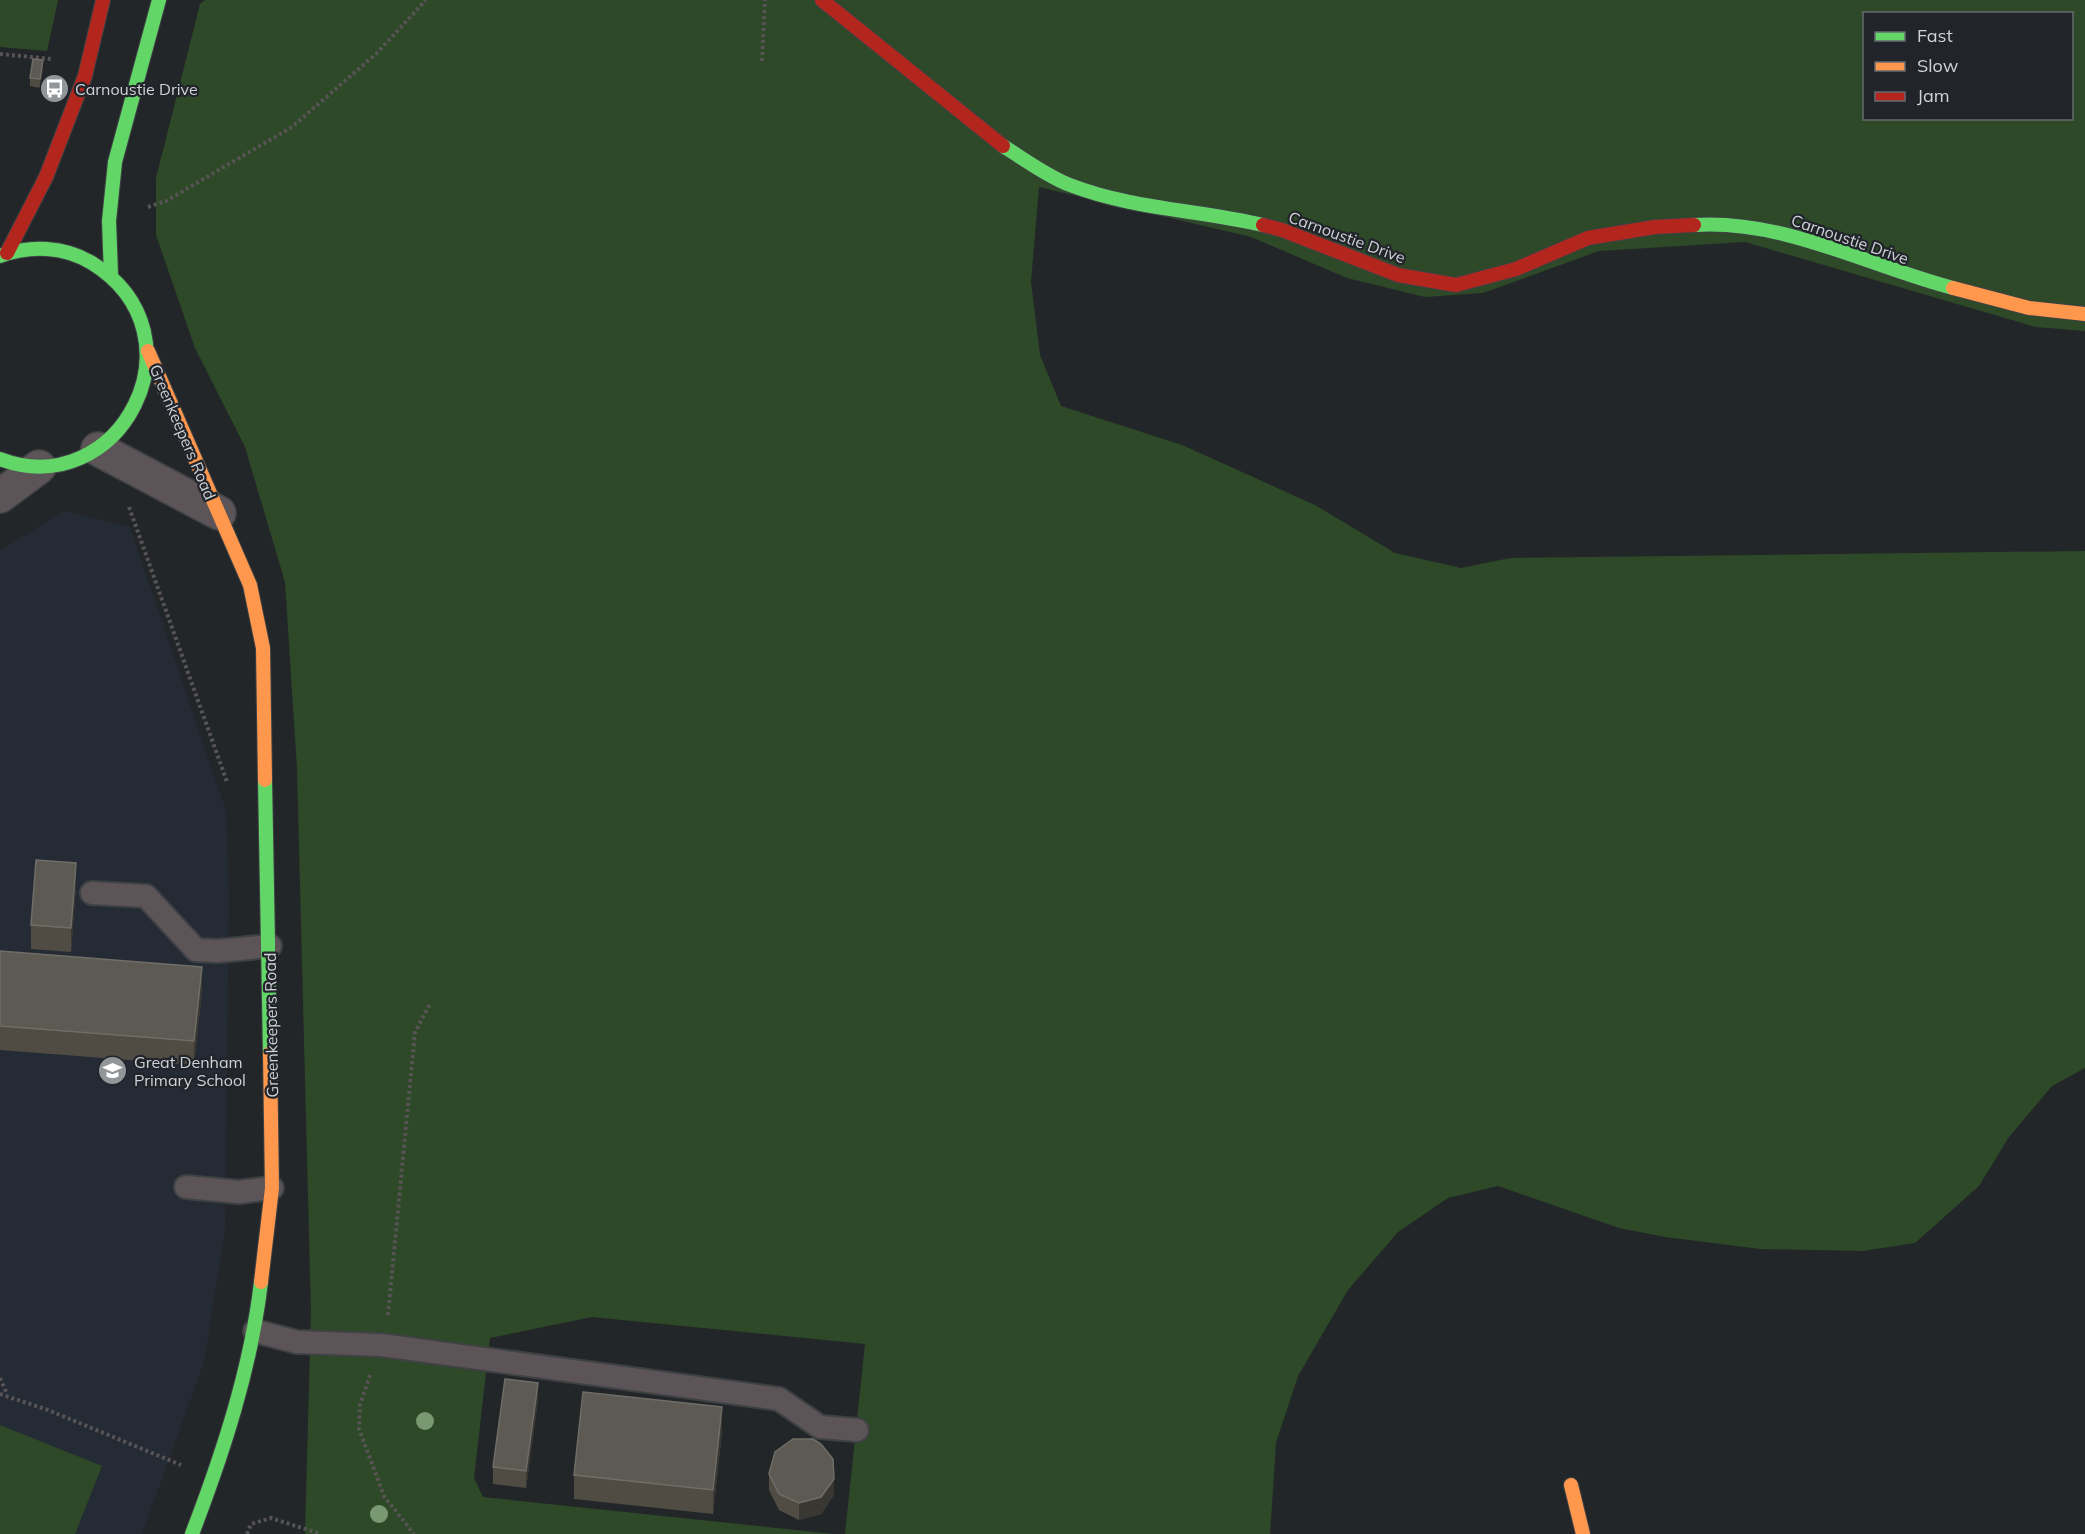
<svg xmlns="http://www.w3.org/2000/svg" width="2085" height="1534" font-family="Mulish,sans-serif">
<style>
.built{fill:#252b35}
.green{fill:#2d4927;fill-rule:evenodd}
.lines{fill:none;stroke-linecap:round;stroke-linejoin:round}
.lane-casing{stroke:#3f4244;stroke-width:26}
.street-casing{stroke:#3f4244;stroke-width:36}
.fast-casing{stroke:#3f4244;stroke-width:16}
.slow-casing{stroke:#3f4244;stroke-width:16}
.jam-casing{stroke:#3f4244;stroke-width:16}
.path{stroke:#585456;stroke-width:4;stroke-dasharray:3 3;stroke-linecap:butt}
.lane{stroke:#5c5456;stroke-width:22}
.street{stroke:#5c5456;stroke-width:33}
.fast{stroke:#63d668;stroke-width:14}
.slow{stroke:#ff974d;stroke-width:14}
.jam{stroke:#b3261e;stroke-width:14}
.tree{fill:#789972}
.wall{fill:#504c43}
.shaded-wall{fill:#383732}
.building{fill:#5d5a53;stroke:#6f6d67;stroke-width:1.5}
.labels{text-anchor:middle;stroke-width:4.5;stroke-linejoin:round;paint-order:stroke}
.poi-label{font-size:16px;fill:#cfd2d6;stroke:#21252b;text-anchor:start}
.street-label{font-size:16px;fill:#cfd2d6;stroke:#21252b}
</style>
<rect width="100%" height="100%" fill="#232629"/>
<path class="built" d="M64 511 130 527 226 811 229 898 225 1231 204 1362 142 1534H0V551Z"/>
<g class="green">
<path d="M0 0H58L47 51 0 47Z"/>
<path d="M205 0H2085V331L2036 327 1745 242 1599 251 1483 293 1425 297 1347 278 1251 237 1039 187 1031 282 1040 355 1061 406 1182 445 1315 505 1395 553 1461 568 1510 558 2085 551V1068L2052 1086 2009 1137 1979 1186 1915 1243 1862 1251 1760 1249 1665 1237 1619 1228 1498 1186 1448 1198 1398 1232 1348 1290 1298 1376 1276 1443 1270 1534H845L865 1344 592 1317 490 1338 474 1478 483 1497 834 1534H305L311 1312 297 768 285 582 245 447 195 348 156 235V178L200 4ZM1864 14H2072V118H1864Z"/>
<path d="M0 1425 102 1466 75 1534H0Z"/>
</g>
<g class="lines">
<defs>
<g id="lane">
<path d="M92 893 146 896 196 950 218 951 270 946"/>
<path d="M186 1187 239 1192 272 1188"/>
<path d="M255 1331 297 1342 381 1345 779 1399 820 1427 857 1430"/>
</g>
<g id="street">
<path d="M98 449 219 513"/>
<path d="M0 496 39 467"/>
</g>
<g id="fast">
<path d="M1003 146C1024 159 1048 177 1070 185 1132 209 1199 210 1263 225"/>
<path d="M1694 225C1784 219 1868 266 1953 288"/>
<path d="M0 256C30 245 64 246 92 263 209 336 119 504 0 459"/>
<path d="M111 274 109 221 115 162 159 0"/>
<path d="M265 780 270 1053"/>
<path d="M192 1534C223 1453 251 1368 261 1282"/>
</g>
<g id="slow">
<path d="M1953 288 2029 308 2085 314"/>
<path d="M148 351 250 585 263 648 265 780"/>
<path d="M261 1282 272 1188 270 1053"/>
<path d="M1571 1485 1583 1534"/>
</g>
<g id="jam">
<path d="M822 0 1003 146"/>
<path d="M1263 225 1282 230 1398 275 1456 285 1516 269 1588 238 1655 227 1694 225"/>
<path d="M7 253 46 177 85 76 103 0"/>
</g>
</defs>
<use href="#lane" class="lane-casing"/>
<use href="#street" class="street-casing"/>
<use href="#fast" class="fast-casing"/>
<use href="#slow" class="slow-casing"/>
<use href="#jam" class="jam-casing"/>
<g class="path">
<path d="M0 54 51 59"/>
<path d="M762 61 765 0"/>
<path d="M148 207 166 201 292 127 377 53 426 0"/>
<path d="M129 507 227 782"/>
<path d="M388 1315 415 1032 430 1004"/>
<path d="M370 1375 360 1405 359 1429 384 1496 414 1534"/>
<path d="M0 1378 7 1394"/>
<path d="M0 1394 48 1410 181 1465"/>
<path d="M247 1534 251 1524 271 1518 321 1534"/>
</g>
<use href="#lane" class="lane"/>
<use href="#street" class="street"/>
<use href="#fast" class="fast"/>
<use href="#slow" class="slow"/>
<use href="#jam" class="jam"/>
</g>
<g class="tree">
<circle cx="425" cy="1421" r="9"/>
<circle cx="379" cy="1514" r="9"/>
</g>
<g class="wall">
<path d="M43 68 40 88 30 86V78Z"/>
<path d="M76 887 71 952 31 949V925Z"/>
<path d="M0 951 202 991 194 1065 0 1050Z"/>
<path d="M538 1400 526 1488 493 1484V1467Z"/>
<path d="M722 1431 713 1514 574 1499V1475Z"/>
<path d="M769 1474 834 1495 821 1514 799 1520 779 1510 769 1490Z"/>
</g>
<g class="shaded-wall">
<path d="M43 60V68L40 88V79Z"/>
<path d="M76 863V887L71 952V928Z"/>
<path d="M202 967V991L194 1065V1041Z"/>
<path d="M538 1383V1400L526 1488V1471Z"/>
<path d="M722 1407V1431L713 1514V1490Z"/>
<path d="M834 1479V1495L821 1514 799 1520V1503Z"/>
</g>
<g class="building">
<path d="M33 59 43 60 40 79 30 78Z"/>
<path d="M36 860 76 863 71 928 31 925Z"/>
<path d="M0 951 202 967 194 1041 0 1026Z"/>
<path d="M505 1379 538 1383 526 1471 493 1467Z"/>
<path d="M583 1392 722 1407 713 1490 574 1475Z"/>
<path d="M793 1439H813L821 1444 833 1459 834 1479 821 1497 799 1503 779 1494 769 1474 775 1452Z"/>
</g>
<defs>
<symbol id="bus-disc" viewBox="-11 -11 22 22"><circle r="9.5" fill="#939699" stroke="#21252b"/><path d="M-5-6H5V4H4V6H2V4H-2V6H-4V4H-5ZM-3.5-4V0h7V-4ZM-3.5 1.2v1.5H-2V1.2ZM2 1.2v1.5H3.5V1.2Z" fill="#fff"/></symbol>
<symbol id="school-disc" viewBox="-11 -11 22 22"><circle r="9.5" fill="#939699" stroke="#21252b"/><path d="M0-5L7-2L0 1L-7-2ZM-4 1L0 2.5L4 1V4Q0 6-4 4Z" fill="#fff"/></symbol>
</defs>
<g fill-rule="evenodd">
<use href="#bus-disc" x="38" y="72" width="33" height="33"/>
<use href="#school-disc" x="96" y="1054" width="33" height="33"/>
</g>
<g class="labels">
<g class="poi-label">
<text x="75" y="95">Carnoustie Drive</text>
<text x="134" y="1068">Great Denham<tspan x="134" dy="18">Primary School</tspan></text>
</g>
<g class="street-label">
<text transform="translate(1347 237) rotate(20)" y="6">Carnoustie Drive</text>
<text transform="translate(1850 239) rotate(19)" y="6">Carnoustie Drive</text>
<text transform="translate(183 432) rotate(67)" y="6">Greenkeepers Road</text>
<text transform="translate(271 1025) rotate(-91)" y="6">Greenkeepers Road</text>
</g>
</g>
<rect x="1863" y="12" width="210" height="108" fill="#21252b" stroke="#676a6f" stroke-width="1.5"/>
<rect x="1875" y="32" width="30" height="9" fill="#63d668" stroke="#676a6f" stroke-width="1.5"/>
<text x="1917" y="42" font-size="18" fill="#cfd2d6">Fast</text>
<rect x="1875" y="62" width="30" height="9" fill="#ff974d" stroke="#676a6f" stroke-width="1.5"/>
<text x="1917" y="72" font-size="18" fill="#cfd2d6">Slow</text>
<rect x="1875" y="92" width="30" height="9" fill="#b3261e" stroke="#676a6f" stroke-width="1.5"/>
<text x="1917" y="102" font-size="18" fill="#cfd2d6">Jam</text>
</svg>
